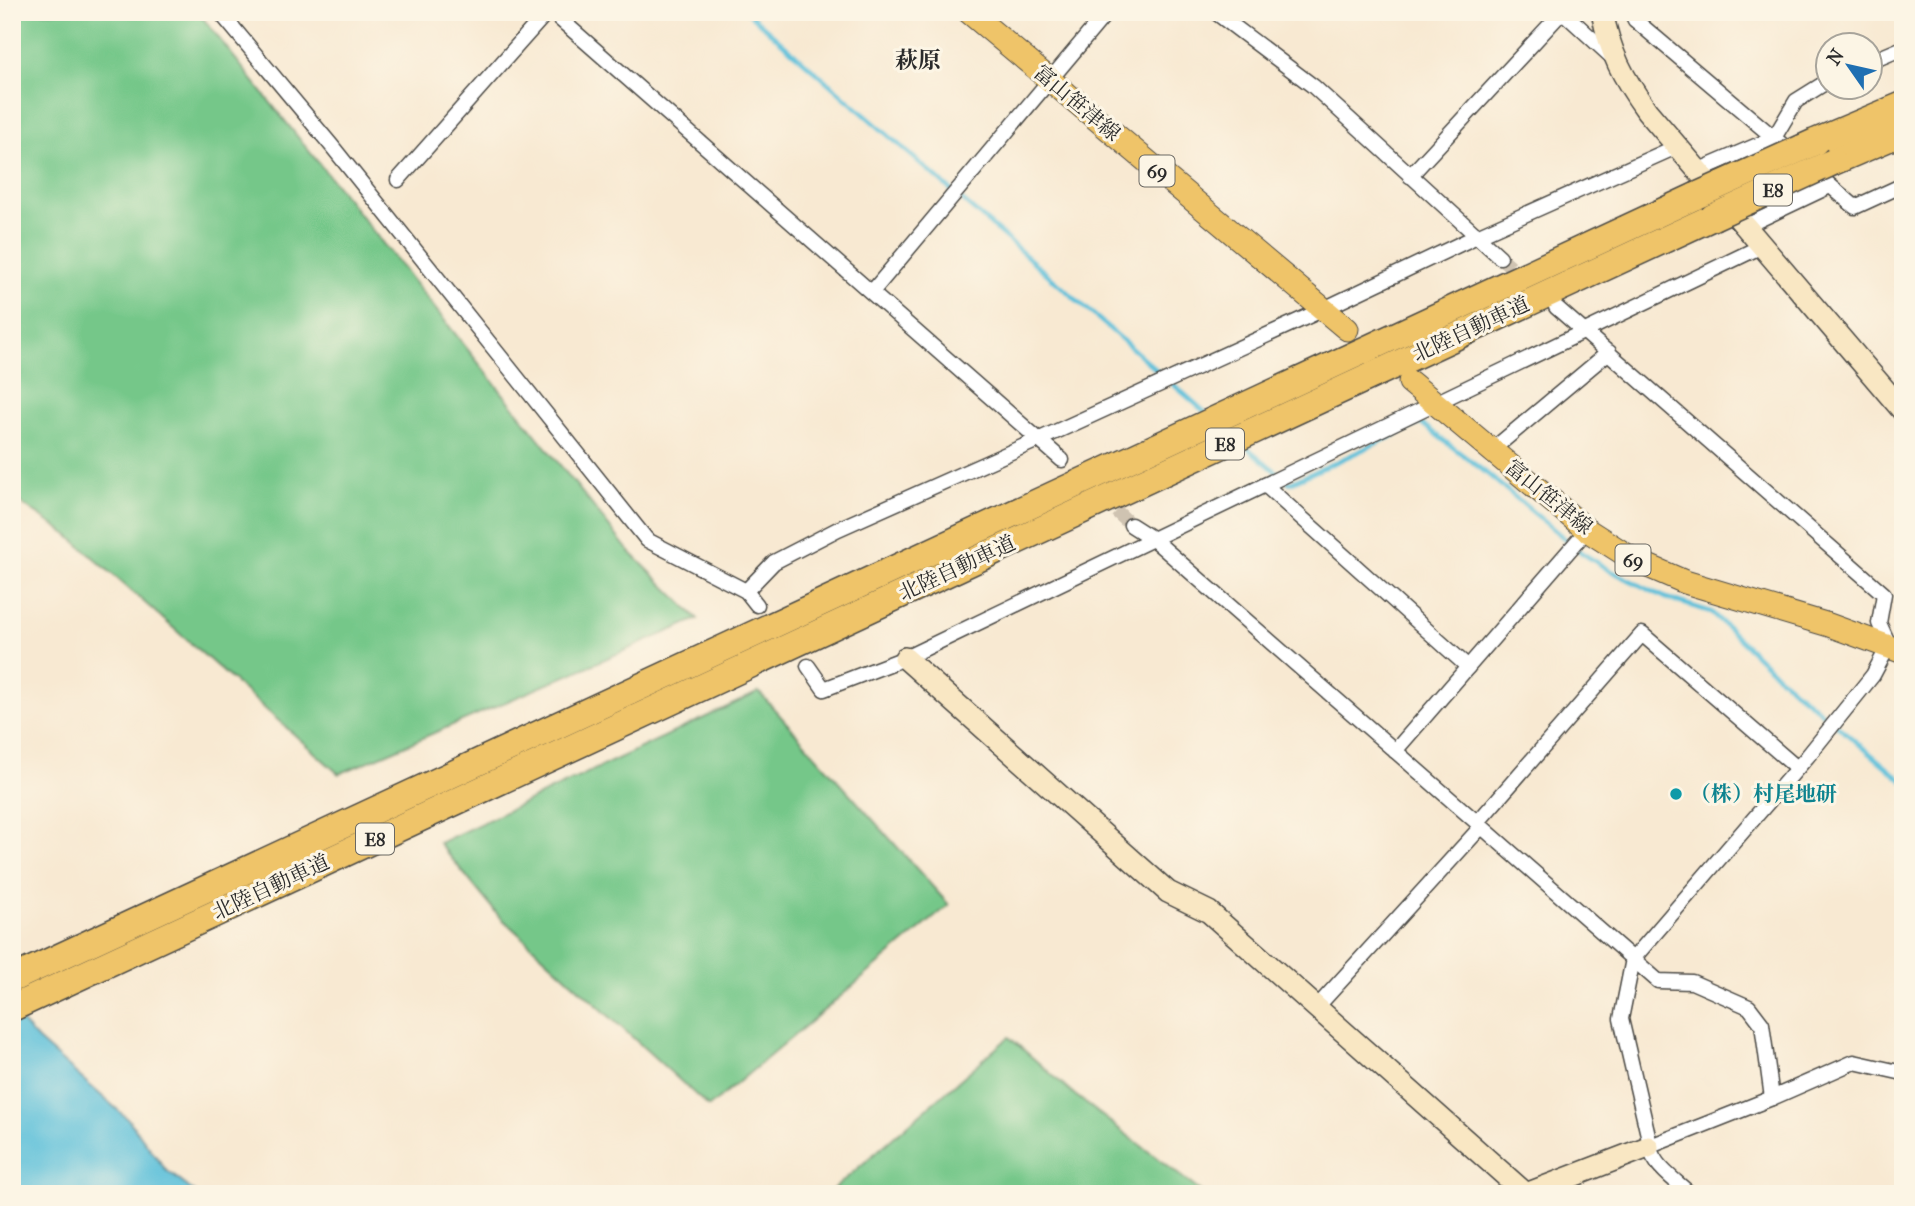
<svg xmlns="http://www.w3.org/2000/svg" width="1915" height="1206" font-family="'IM FELL French Canon','Noto Serif JP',serif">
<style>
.green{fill:#75c789;stroke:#50795a;stroke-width:2}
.water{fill:#5cc0da;stroke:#447682;stroke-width:2}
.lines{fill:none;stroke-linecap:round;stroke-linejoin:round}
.stream{stroke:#5cc0da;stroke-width:4.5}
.street-tunnel{stroke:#cfc3b1;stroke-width:14;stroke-dasharray:14 7;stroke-linecap:butt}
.street-casing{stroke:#4a4844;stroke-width:17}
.secondary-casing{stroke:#4a4844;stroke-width:24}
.primary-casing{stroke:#4a4844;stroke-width:25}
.highway-casing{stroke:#4a4844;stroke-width:29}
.street{stroke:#fff;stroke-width:14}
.secondary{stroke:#f9e7c3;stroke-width:21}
.primary{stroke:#efc469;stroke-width:23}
.highway{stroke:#efc469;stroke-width:26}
.highway-bridge-casing{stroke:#4a4844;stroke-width:29;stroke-linecap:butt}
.highway-bridge{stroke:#efc469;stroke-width:26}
.culture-dot{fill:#0f9aa8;stroke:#fcf5e5;stroke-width:2.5}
.labels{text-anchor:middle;stroke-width:6;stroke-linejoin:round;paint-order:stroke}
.shield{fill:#fcf5e5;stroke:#6a6863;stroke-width:2}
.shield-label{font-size:19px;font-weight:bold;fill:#2b2b2b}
.street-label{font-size:21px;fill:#2b2b2b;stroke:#fcf5e5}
.culture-label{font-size:21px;font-weight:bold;fill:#0d838f;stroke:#fcf5e5;text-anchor:start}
.neighbourhood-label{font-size:23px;font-weight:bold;fill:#2b2b2b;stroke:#fcf5e5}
</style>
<rect width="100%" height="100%" fill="#fcf5e5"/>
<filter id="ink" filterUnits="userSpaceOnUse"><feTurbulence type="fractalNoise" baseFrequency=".0143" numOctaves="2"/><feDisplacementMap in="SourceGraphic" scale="14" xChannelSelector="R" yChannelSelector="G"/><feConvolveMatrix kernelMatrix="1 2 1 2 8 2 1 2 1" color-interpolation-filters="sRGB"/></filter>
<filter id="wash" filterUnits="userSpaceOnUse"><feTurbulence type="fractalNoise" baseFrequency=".00686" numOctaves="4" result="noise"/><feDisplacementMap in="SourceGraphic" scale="28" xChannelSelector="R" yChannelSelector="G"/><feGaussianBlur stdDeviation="1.57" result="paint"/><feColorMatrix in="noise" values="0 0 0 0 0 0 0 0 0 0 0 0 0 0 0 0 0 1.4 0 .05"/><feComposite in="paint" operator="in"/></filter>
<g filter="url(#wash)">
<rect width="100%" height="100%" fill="#f8e9d2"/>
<g class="green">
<path d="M12 12H198L628 550 698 619 339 774 68 535 12 497Z"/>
<path d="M759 692 949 905 709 1107 498 915 439 843Z"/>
<path d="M1009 1037 1075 1095 1204 1194H828Z"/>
</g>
<path class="water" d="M12 1012 38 1040 128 1119 166 1170 197 1194H12Z"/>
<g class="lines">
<g class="stream">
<path d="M747 12 1206 413"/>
<path d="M1245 446 1290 483 1421 423 1485 472 1582 553 1609 570 1666 598 1711 612 1779 677 1903 781"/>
</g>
</g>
</g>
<g filter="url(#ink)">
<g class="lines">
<g class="street-tunnel">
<path d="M1500 257 1526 280"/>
<path d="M1101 497 1131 525"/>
</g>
<defs>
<g id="street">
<path d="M220 12 331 145 647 540 746 591 757 605"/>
<path d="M552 12 1062 460"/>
<path d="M1215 12 1313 86 1500 257"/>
<path d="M1563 12 1614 59"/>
<path d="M1631 12 1635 20 1793 154"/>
<path d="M1870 62 1903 48"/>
<path d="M1811 169 1855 207 1903 185"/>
<path d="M1697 171 1774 138 1796 101 1828 81"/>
<path d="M1410 176 1562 12"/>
<path d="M398 180 547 12"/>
<path d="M1746 226 1830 186"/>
<path d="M872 292 1107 12"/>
<path d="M1556 307 1884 594 1879 623 1889 645 1873 675 1807 757 1633 959 1621 1019 1648 1135C1648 1164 1671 1176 1690 1194"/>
<path d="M1492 450 1609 352"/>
<path d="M1265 485 1468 667"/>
<path d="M1131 525 1153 539 1658 981 1692 982 1749 1007 1762 1024 1772 1098"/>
<path d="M746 591 774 562 838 529 1040 439 1311 315 1477 236 1676 147"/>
<path d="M808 666 824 689 905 658 1762 246"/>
<path d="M1395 751 1587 530"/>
<path d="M1477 823 1642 634 1797 768"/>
<path d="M1316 1008 1481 827"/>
<path d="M1648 1147 1772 1098 1854 1062 1903 1073"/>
</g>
<g id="secondary">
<path d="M1602 12C1611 55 1622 76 1647 111L1903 411"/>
<path d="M905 658 1168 892 1209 912 1526 1194 1648 1147"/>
</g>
<g id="primary">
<path d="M969 12 1347 329"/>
<path d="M1410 382 1587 530 1634 560 1685 582 1829 625 1903 652"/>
</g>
<g id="highway">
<path d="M1815 142 1903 105"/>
<path d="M1833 162 1903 132"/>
<path d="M12 979 1696 196"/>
<path d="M12 1008 1713 217"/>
</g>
</defs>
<use href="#street" class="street-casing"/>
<use href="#secondary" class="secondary-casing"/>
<use href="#primary" class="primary-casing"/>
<use href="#highway" class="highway-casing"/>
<use href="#street" class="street"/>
<use href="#secondary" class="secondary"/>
<use href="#primary" class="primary"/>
<use href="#highway" class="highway"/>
<defs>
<g id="highway-bridge">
<path d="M1696 196 1815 142"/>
<path d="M1713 217 1833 162"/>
</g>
</defs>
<use href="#highway-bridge" class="highway-bridge-casing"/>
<use href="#highway-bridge" class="highway-bridge"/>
</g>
</g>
<circle class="culture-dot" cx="1676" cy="794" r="7"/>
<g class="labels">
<g class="shield">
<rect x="1139.5" y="155.5" width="35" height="31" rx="5"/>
<rect x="1754" y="174.5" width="38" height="31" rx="5"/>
<rect x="1206" y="428.5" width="38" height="31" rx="5"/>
<rect x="1615.5" y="544.5" width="35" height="31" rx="5"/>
<rect x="356" y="823.5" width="38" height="31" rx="5"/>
</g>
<g class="shield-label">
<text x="1157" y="178">69</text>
<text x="1773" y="197">E8</text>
<text x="1225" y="451">E8</text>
<text x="1633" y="567">69</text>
<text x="375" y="846">E8</text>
</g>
<g class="street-label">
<text transform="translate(1077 103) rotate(40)" y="7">富山笹津線</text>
<text transform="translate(1471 329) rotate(-25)" y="7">北陸自動車道</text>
<text transform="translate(1549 497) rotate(39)" y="7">富山笹津線</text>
<text transform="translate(957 568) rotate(-25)" y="7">北陸自動車道</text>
<text transform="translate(271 887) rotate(-25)" y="7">北陸自動車道</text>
</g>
<g class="culture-label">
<text x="1690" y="801">（株）村尾地研</text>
</g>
<g class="neighbourhood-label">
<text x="918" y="68">萩原</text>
</g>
</g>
<rect width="1915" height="1206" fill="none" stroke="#fcf5e5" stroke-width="42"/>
<g transform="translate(1849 66) rotate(304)"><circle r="33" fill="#fcf5e5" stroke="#a8a49b" stroke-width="2"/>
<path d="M0-5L12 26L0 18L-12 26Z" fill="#1f6fb2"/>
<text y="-10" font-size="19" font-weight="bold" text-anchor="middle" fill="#2b2b2b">N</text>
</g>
</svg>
